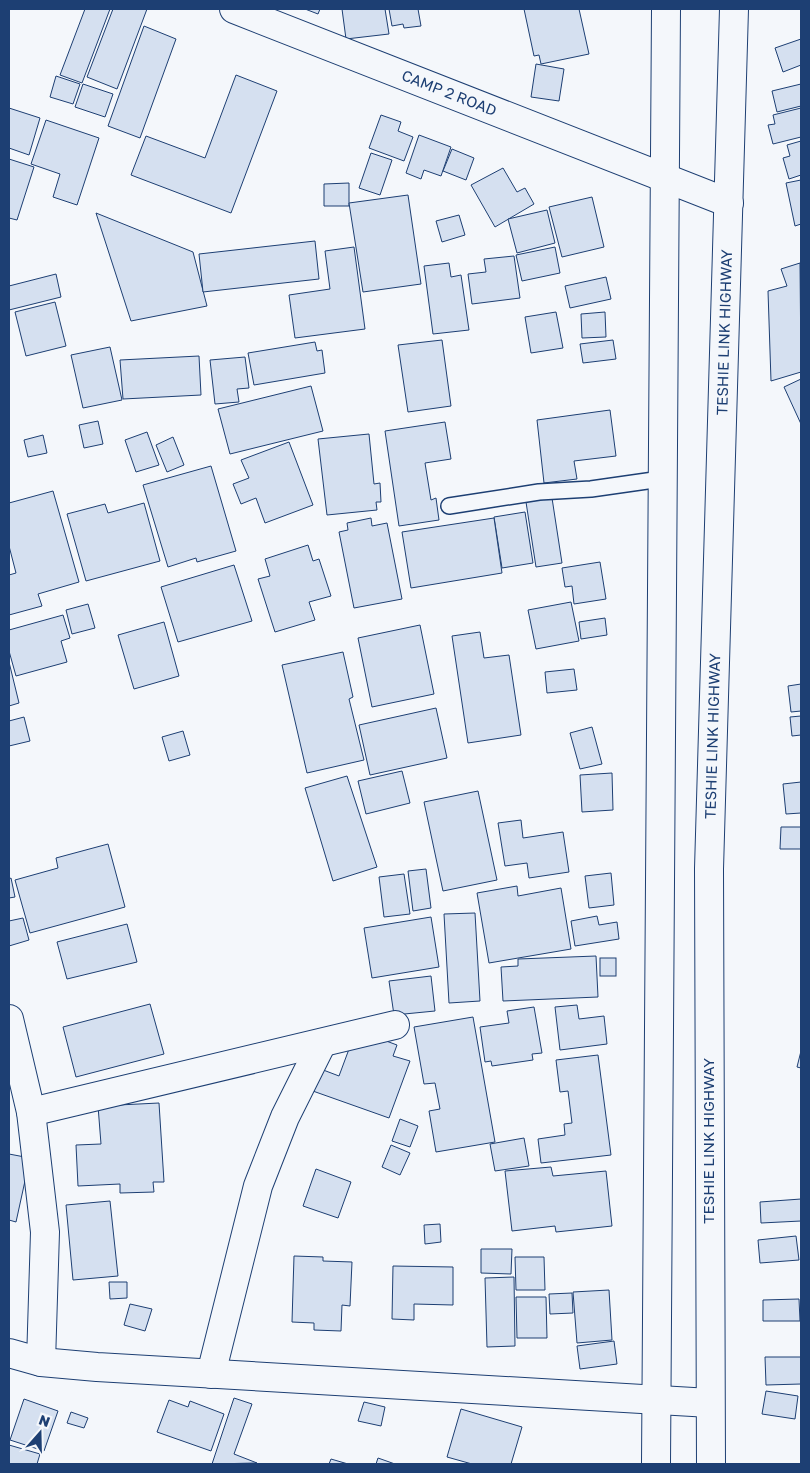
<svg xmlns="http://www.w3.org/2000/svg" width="810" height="1473" font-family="'Golos Text',sans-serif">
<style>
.building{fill:#d5e0f0;stroke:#1d3f73}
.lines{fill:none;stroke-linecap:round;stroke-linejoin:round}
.service-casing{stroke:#1d3f73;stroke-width:18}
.minor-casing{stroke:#1d3f73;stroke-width:30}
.tertiary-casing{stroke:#1d3f73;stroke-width:30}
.secondary-casing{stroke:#1d3f73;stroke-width:30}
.service{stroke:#f4f7fb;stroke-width:15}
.minor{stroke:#f4f7fb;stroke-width:28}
.tertiary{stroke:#f4f7fb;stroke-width:28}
.secondary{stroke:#f4f7fb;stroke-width:28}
.labels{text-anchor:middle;stroke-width:4;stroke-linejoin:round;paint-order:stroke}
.street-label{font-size:15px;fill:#1d3f73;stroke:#f4f7fb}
</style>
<rect width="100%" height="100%" fill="#f4f7fb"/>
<g class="building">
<path d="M85 9H110L82 83 60 75Z"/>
<path d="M113 9H147L117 89 87 77Z"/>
<path d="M305 9H320L318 14Z"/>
<path d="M342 9H385L389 34 346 39Z"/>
<path d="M389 9H418L421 26 404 28 403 24 392 26Z"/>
<path d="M524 9H579L589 54 541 64 539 55 534 56Z"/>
<path d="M144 26 176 39 140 138 108 126Z"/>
<path d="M801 39V65L783 72 775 48Z"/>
<path d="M536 64 564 69 559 101 531 97Z"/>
<path d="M236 75 277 91 231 213 131 175 146 136 205 158Z"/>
<path d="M56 76 80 84 73 104 50 97Z"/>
<path d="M83 84 113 94 105 117 75 107Z"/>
<path d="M801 84V106L777 112 772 91Z"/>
<path d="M9 108 40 118 29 155 9 148Z"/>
<path d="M801 108V137L773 144 768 125 775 124 773 115Z"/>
<path d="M381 115 401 122 398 131 413 137 404 161 369 148Z"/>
<path d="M46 120 99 138 77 205 53 197 60 174 31 164Z"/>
<path d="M419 135 451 147 441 176 424 170 421 179 406 173Z"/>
<path d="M801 141V175L789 179 783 158 790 156 787 145Z"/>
<path d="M452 149 474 158 466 180 443 171Z"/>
<path d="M371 153 392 160 380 195 359 188Z"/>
<path d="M9 159 34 167 17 220 9 218Z"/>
<path d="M503 168 517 192 525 188 534 204 495 227 471 185Z"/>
<path d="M801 180V224L795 226 786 183Z"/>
<path d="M349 183V206H324V184Z"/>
<path d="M408 195 421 284 363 292 349 203Z"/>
<path d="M592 197 604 247 562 257 549 207Z"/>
<path d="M547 210 555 243 517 253 508 219Z"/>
<path d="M96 213 193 252 207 306 131 321Z"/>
<path d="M459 215 465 235 442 242 436 221Z"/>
<path d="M315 241 319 279 203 292 199 254Z"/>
<path d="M354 247 365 329 295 338 289 295 330 289 325 251Z"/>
<path d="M555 247 560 273 522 281 516 255Z"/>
<path d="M514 256 520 298 472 304 468 274 486 272 484 259Z"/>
<path d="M449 263 451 277 461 275 469 330 433 334 424 266Z"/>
<path d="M800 263 801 372 771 381 768 291 787 286 781 269Z"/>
<path d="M56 274 61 297 9 310V286Z"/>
<path d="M606 277 611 299 570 308 565 286Z"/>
<path d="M55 302 66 346 26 356 15 312Z"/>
<path d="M556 312 563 348 531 353 525 317Z"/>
<path d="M605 312 606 337 582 338 581 314Z"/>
<path d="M442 340 451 406 408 412 398 345Z"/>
<path d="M613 340 616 359 583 363 580 344Z"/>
<path d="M315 342 317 351 322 350 325 373 254 385 248 353Z"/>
<path d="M110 347 122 400 83 408 71 355Z"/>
<path d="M199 356 201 395 123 399 120 360Z"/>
<path d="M245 357 249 388 237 389 239 402 215 404 210 360Z"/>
<path d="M801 379V424L784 387Z"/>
<path d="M311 386 323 431 230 454 218 409Z"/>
<path d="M610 410 616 456 574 461 577 479 544 483 537 420Z"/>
<path d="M98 421 103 444 84 448 79 425Z"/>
<path d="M445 422 451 459 425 463 431 500 436 498 439 520 399 526 385 431Z"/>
<path d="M147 432 159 465 136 472 125 440Z"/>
<path d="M369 434 374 484 380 483 381 502H376L377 510 327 515 318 439Z"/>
<path d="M43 435 47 453 28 457 24 440Z"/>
<path d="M173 437 184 465 167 472 156 445Z"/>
<path d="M289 442 313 505 265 523 256 498 241 504 233 484 249 478 241 460Z"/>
<path d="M211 466 236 551 197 562 196 558 168 567 143 485Z"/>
<path d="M53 491 79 582 38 594 42 606 9 615V575L16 573 9 546V503Z"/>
<path d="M552 498 562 563 536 567 526 502Z"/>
<path d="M144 503 160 561 86 581 67 514 105 504 108 513Z"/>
<path d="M525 512 533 563 502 568 494 517Z"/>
<path d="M371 518 372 526 387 523 402 599 354 608 339 532 348 530 347 523Z"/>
<path d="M494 518 502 573 411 588 402 532Z"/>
<path d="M308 545 313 561 319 559 331 596 309 602 315 620 275 632 258 579 270 576 265 559Z"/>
<path d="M600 562 606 599 574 604 572 586 565 587 562 568Z"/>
<path d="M234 565 252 621 178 642 161 587Z"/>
<path d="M571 602 579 641 536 649 528 610Z"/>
<path d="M88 604 95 628 72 634 66 610Z"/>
<path d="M63 615 70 638 61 641 67 662 16 676 9 651V630Z"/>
<path d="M605 618 607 635 581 639 579 622Z"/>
<path d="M164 622 179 676 134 689 118 635Z"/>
<path d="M420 625 434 694 372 707 358 638Z"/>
<path d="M480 632 484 658 509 655 521 735 468 743 452 636Z"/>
<path d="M343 652 353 697 349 699 364 760 307 773 282 665Z"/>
<path d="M9 662 19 703 9 706Z"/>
<path d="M574 669 577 690 547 693 545 672Z"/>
<path d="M801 684V711L791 712 788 686Z"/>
<path d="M436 708 447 758 370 775 359 725Z"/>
<path d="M801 716V735L792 736 790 717Z"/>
<path d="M24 717 30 741 9 746V721Z"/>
<path d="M592 727 602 764 580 769 570 733Z"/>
<path d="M183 731 190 755 169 761 162 737Z"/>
<path d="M402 771 410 803 366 814 358 781Z"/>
<path d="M612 773 613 810 582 812 580 775Z"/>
<path d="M347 776 377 867 333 881 305 788Z"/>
<path d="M801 782V813L786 814 783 784Z"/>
<path d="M478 791 497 880 443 891 424 802Z"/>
<path d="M521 820 523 838 563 832 569 872 529 878 527 863 505 866 498 823Z"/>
<path d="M781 827H801V849H780Z"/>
<path d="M108 844 125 907 30 933 15 880 58 868 56 858Z"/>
<path d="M426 869 431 908 413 911 408 871Z"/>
<path d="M611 873 614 905 589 908 585 876Z"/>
<path d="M404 874 410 914 384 917 379 877Z"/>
<path d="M11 878 15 897 9 898V879Z"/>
<path d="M517 886 518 896 561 888 571 949 489 963 477 893Z"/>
<path d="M475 913 480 1001 449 1003 444 914Z"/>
<path d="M597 916 599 925 617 922 619 939 575 946 571 921Z"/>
<path d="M431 917 439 967 372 978 364 928Z"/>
<path d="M23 918 29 940 9 946V921Z"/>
<path d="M127 924 137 962 67 979 57 942Z"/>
<path d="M596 956 598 997 503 1001 501 967 518 966V959Z"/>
<rect x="600" y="958" width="16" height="18"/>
<path d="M431 976 435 1011 394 1015 389 981Z"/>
<path d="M150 1004 164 1054 76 1077 63 1027Z"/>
<path d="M577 1005 579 1019 604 1016 607 1044 560 1050 555 1007Z"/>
<path d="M534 1007 542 1053 532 1054 533 1060 492 1066 491 1061 485 1062 480 1027 509 1023 507 1011Z"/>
<path d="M473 1017 495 1142 436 1152 429 1111 440 1109 435 1083 424 1084 414 1027Z"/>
<path d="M370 1035 397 1045 393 1056 410 1061 389 1118 310 1090 318 1068 339 1076 352 1041Z"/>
<path d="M801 1051V1068L797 1067Z"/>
<path d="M598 1055 611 1155 541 1163 538 1139 565 1135 564 1124 572 1123 568 1091 560 1092 556 1060Z"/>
<path d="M159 1103 164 1182H153L154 1192 120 1193V1184L78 1186 76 1145 101 1144 98 1106Z"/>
<path d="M400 1119 418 1126 410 1147 392 1141Z"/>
<path d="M524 1138 529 1166 495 1171 490 1144Z"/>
<path d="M391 1145 410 1153 400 1175 382 1167Z"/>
<path d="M9 1154 30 1158 16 1222 9 1220Z"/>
<path d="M551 1167 553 1176 606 1171 612 1226 556 1232 555 1226 512 1231 505 1171Z"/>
<path d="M316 1169 351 1182 338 1218 303 1206Z"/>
<path d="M801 1199V1221L761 1223 760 1202Z"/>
<path d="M110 1201 118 1276 73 1280 66 1205Z"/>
<path d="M440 1224 441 1242 425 1244 424 1225Z"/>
<path d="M796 1236 799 1260 760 1263 758 1240Z"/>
<path d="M481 1249H512L511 1274 481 1273Z"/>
<path d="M294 1256 323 1257V1261L352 1262 350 1306 342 1305 341 1331 314 1330V1323L292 1322Z"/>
<path d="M515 1257H544L545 1290H516Z"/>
<path d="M393 1266 453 1267V1305L414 1304V1320L392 1319Z"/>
<path d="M514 1277 515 1346 487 1347 485 1278Z"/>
<path d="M109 1282H127V1298L110 1299Z"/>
<path d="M609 1290 612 1340 577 1343 573 1292Z"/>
<path d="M572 1293 573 1313 550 1314 549 1294Z"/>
<path d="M516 1297H546L547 1338H517Z"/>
<path d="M799 1299 800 1321H763V1300Z"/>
<path d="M130 1304 152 1309 145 1331 124 1325Z"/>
<path d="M614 1341 617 1364 580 1369 577 1346Z"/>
<path d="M765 1357H801V1384L766 1385Z"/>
<path d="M766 1391 798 1396 795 1419 762 1414Z"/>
<path d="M234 1398 252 1404 234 1454 257 1463 212 1464Z"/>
<path d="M24 1399 58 1411 44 1451 10 1440Z"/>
<path d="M169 1400 188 1407 190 1401 224 1414 211 1451 157 1432Z"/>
<path d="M364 1402 385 1407 381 1426 358 1421Z"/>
<path d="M461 1409 522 1427 511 1464H472L447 1457Z"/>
<path d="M71 1412 88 1418 84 1428 67 1423Z"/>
<path d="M9 1445 40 1454 37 1464H9Z"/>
<path d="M378 1458 395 1464H376Z"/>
<path d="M331 1459 348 1464H329Z"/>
</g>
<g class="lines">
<defs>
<path id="service" d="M449 506 539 492 591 489 661 479"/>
<g id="minor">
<path d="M9 1019 31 1112 45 1232 41 1362"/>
<path d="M31 1112 395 1025"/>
<path d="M9 1353 41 1362 97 1367 710 1403"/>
<path d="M211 1374 258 1186 285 1117 322 1043"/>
</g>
<g id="tertiary">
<path id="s1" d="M234 9 729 203"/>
</g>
<g id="secondary">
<path d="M656 1464 666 9"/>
<path id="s2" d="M711 1464 709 869 734 9"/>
</g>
</defs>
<use href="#service" class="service-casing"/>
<use href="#minor" class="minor-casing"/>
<use href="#tertiary" class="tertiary-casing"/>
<use href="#secondary" class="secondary-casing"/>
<use href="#service" class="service"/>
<use href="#minor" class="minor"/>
<use href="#tertiary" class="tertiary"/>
<use href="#secondary" class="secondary"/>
</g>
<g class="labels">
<g class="street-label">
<text dy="5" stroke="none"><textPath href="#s1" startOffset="231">CAMP 2 ROAD</textPath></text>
<text dy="5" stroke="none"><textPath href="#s2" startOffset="1132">TESHIE LINK HIGHWAY</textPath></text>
<text dy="5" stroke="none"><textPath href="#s2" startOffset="728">TESHIE LINK HIGHWAY</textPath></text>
<text transform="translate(709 1141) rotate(-90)" y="5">TESHIE LINK HIGHWAY</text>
</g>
</g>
<rect width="810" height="1473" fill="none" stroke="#1d3f73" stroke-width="20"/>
<g transform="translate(40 1433) rotate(20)" stroke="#f4f7fb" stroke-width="4" paint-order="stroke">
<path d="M0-4L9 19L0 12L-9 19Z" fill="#1d3f73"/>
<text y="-8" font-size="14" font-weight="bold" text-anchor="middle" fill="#1d3f73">N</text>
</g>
</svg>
